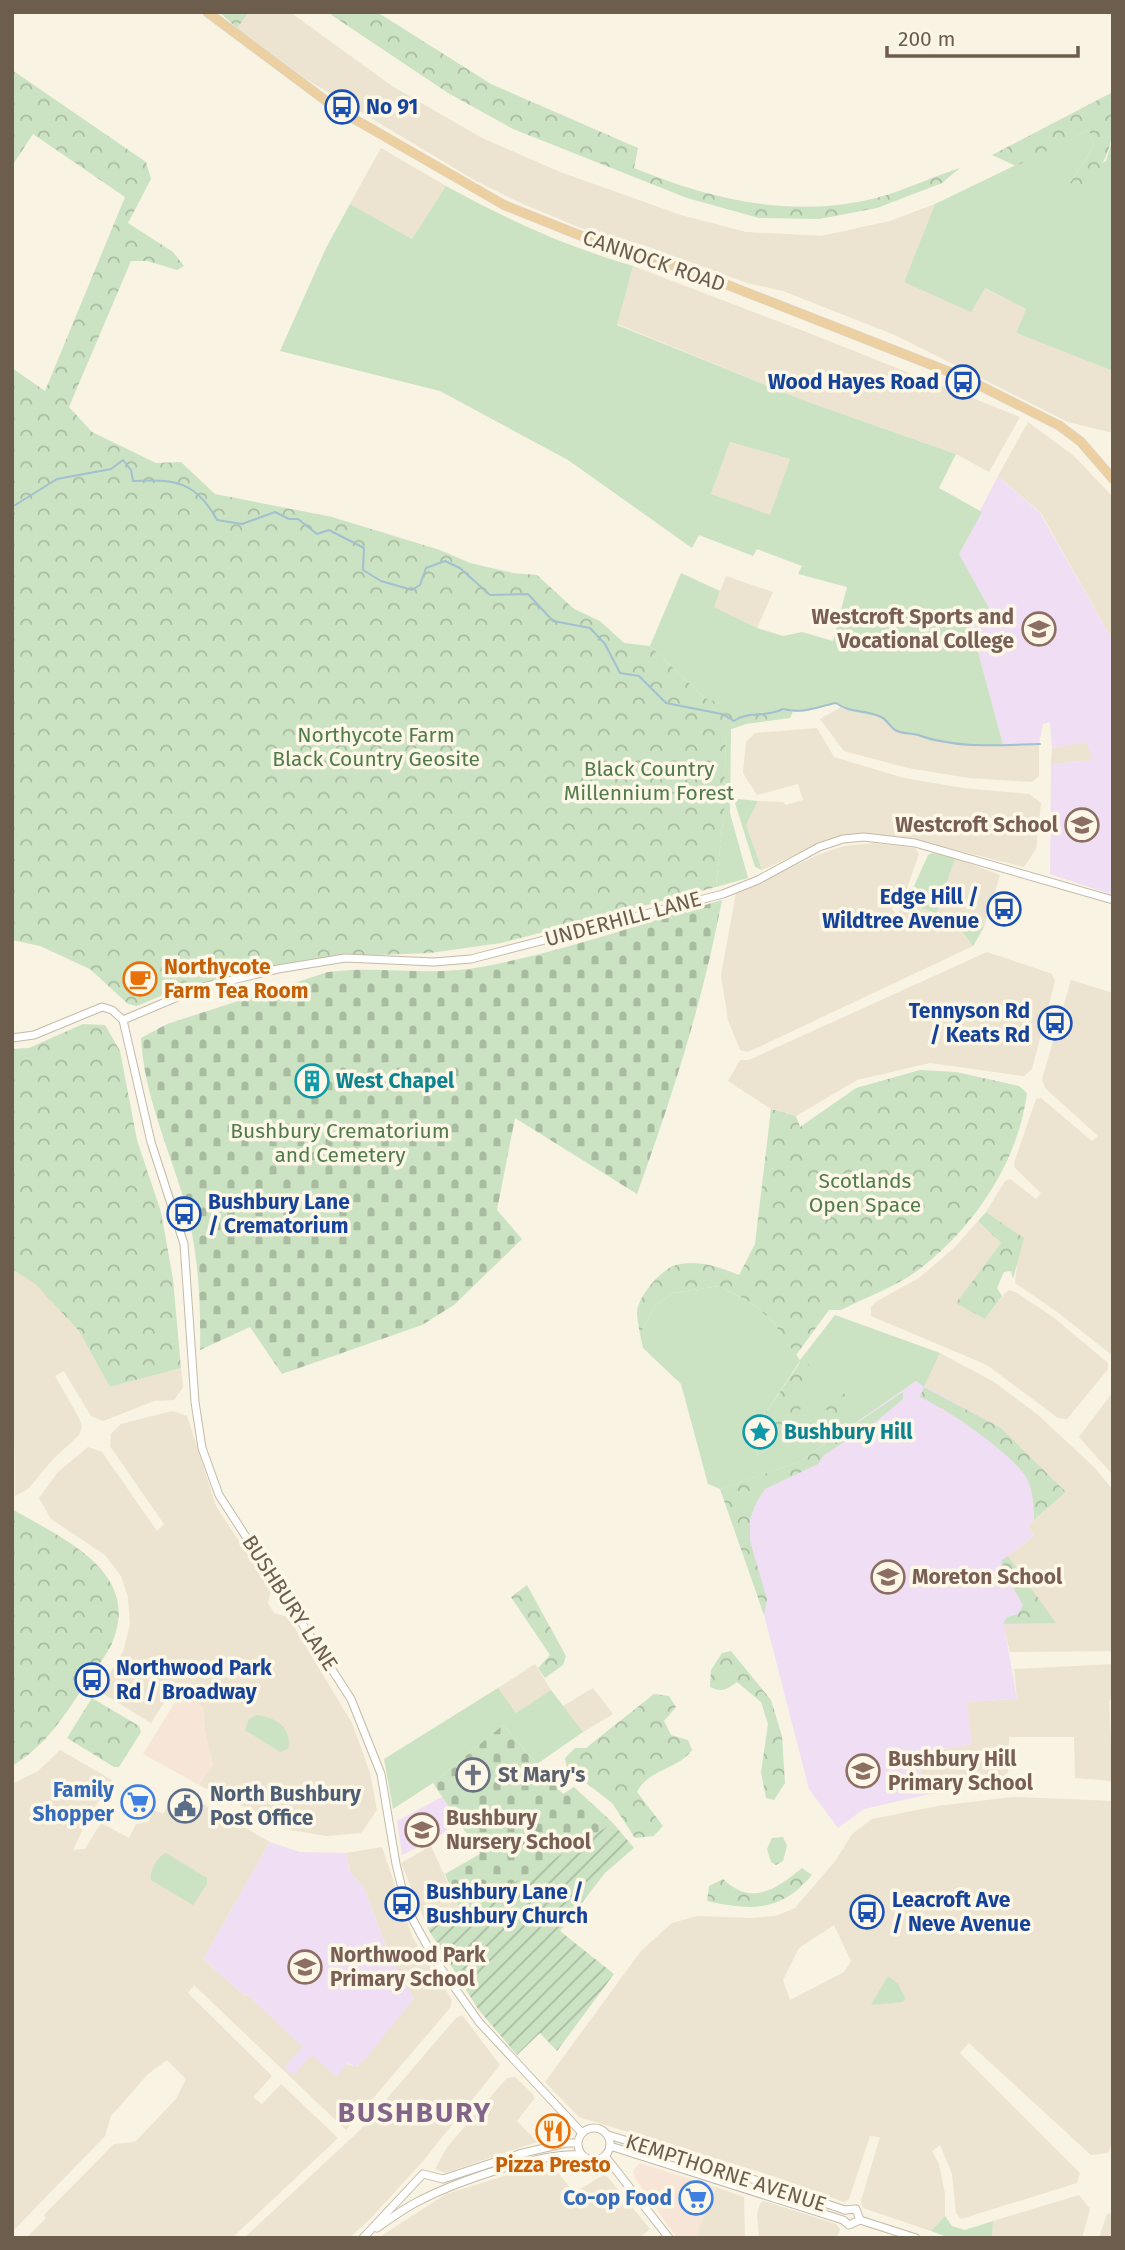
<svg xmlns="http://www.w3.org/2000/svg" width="1125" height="2250" font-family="'Fira Sans',sans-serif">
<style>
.residential{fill:#ece3d0;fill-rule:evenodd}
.commercial{fill:#f7e6d7}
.education{fill:#f0dff4}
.grass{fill:#cbe3c3;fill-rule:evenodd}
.forest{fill:url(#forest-crowns)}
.cemetery{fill:url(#cemetery-stones)}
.garden{fill:url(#garden-furrows)}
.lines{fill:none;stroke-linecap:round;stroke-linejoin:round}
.stream{stroke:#a2c0cf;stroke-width:2}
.tertiary-casing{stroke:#c5baa8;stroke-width:9}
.trunk-casing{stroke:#d9d5d0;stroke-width:10}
.tertiary{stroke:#fff;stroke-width:7}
.trunk{stroke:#ecd0a2;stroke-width:9}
.labels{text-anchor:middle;stroke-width:7;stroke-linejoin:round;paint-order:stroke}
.transit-label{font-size:21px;font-weight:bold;fill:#164399;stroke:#fcf7e7;text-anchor:start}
.street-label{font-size:21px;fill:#6c5d4c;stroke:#fcf7e7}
.education-label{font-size:21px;font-weight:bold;fill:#785e54;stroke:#fcf7e7;text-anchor:start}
.park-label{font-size:21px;fill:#527b4c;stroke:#fcf7e7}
.food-label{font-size:21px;font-weight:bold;fill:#c56008;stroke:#fcf7e7;text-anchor:start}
.culture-label{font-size:21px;font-weight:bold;fill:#0d838f;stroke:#fcf7e7;text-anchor:start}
.worship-label{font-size:21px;font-weight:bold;fill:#5b616d;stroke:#fcf7e7;text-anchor:start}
.shop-label{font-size:21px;font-weight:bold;fill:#366cbe;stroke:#fcf7e7;text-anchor:end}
.service-label{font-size:21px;font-weight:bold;fill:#4e5e75;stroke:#fcf7e7;text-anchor:start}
.district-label{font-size:28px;font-weight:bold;letter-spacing:2px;fill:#826589;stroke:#fcf7e7}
</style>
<defs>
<pattern id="forest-crowns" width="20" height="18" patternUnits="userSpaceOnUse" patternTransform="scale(1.75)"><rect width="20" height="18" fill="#cbe3c3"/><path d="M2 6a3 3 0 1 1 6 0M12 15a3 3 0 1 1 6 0" fill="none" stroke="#a9bba1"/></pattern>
<pattern id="cemetery-stones" width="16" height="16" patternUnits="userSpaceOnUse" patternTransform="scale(1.75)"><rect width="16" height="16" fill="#cbe3c3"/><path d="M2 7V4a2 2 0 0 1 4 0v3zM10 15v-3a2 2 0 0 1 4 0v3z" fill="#a9bba1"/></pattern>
<pattern id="garden-furrows" width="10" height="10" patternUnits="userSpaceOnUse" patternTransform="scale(1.75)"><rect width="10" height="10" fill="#cbe3c3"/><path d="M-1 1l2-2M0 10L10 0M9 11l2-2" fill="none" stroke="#a9bba1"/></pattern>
</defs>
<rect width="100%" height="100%" fill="#f8f3e2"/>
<g class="residential">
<path d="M249 12H290L392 86 482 138 560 172 681 215 746 232 821 236 890 221 935 204 904 282 984 288 1026 309 1016 333 1113 371V433L1068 422 895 335 783 291 747 283 644 245 588 231 523 204 476 181 306 79 237 28Z"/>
<path d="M381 148 446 186 412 239 350 204Z"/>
<path d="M633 266 819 337 1020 417 989 472 956 454 808 402 617 324Z"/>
<path d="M1028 422 1074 456 1113 497V641L1041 513 998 476Z"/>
<path d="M730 442 790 459 770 516 711 494Z"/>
<path d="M726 576 773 592 757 628 714 607Z"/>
<path d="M841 707 848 711 884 718 900 733 916 735 932 742 945 741 961 746 1039 744V776L1032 782 969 778 908 768 844 751 820 719Z"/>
<path d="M817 728 834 757 904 778 963 788 1029 794 1041 803 1036 849 1024 867 908 838 864 835 825 841 762 870 746 825 758 801 783 802 786 805 803 800 798 784 757 795 743 773 746 742 755 733Z"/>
<path d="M1087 742 1094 760 1051 764 1052 748Z"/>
<path d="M874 843 915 848 919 854 905 894 892 909 896 914 906 904 937 913 955 858 1000 875 984 927 964 921 960 929 973 946 748 1052 740 1050 728 1020 721 975 736 893 820 854 844 846Z"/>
<path d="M987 952 1052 974 1055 981 1032 1069 1024 1076 930 1063 857 1080 796 1116 771 1109 728 1081 740 1060H749Z"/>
<path d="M1071 980 1113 993V1356L1056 1311 1015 1283 1019 1246 1024 1238 986 1212 1005 1181 1010 1179 1036 1199 1041 1193 1015 1168 1014 1163 1036 1099 1041 1098 1092 1141 1098 1136 1045 1088 1042 1079Z"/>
<path d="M978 1221 1001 1243 957 1303 985 1319 1005 1293 1009 1290 1017 1293 1053 1317 1108 1363V1369L1067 1419 1058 1418 987 1365 871 1316V1307L877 1301 919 1278 954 1248Z"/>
<path d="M12 1268 35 1284 79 1331 110 1387 181 1368 183 1387 174 1400 154 1401 103 1421 91 1416 64 1371 55 1376 79 1418 82 1426 79 1435 53 1459 28 1489 15 1496Z"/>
<path d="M940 1353 994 1382 1038 1415 1094 1467 1113 1490V1651L1010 1652 1003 1624 1008 1556 1034 1536 1028 1526 1066 1492 1001 1428 924 1387Z"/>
<path d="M1113 1392V1475L1079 1437Z"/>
<path d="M172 1411 187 1416 216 1506 271 1590 268 1603 274 1613 288 1617 352 1723 370 1773 377 1810 361 1833 326 1836 291 1830 199 1785 213 1765 205 1732 203 1707 181 1694 172 1690 151 1723 99 1691 123 1652 130 1624 128 1597 121 1576 105 1555 51 1519 39 1498 58 1472 88 1447 102 1452 157 1531 164 1524 110 1446 111 1434 121 1424Z"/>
<path d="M535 1664 551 1690 516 1713 498 1688Z"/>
<path d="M1113 1664V1699L1109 1700 1113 1781 1075 1778 1074 1737H1009L1008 1772 994 1786 925 1795 917 1754 972 1744 966 1702 1017 1699 1014 1669Z"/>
<path d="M593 1688 613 1714 583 1732 563 1706Z"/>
<path d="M60 1750 112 1780 89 1816 73 1850 85 1849 101 1823 129 1838 136 1824 148 1822 154 1810 163 1814 178 1790 270 1842 203 1959 245 1996 247 1994 312 2055 357 2067 414 1998 391 1959 364 1888 350 1872 346 1853 382 1847 412 1936 452 2000 450 2008 346 2130 194 1985 188 1993 272 2076 253 2097 262 2104 281 2084 338 2138 232 2238H26L46 2218 44 2215 114 2144 135 2142 176 2099 186 2079 167 2060 148 2074 111 2116 105 2136 12 2232V1784L38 1771Z"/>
<path d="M1013 1797 1113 1801V2140L1108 2153 1091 2155 969 2043 960 2053 1080 2173 1077 2183 961 2219 956 2213 952 2174 940 2145 932 2151 939 2164 945 2194V2216L931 2231 863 2208 861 2201 880 2137 870 2136 849 2199 844 2202 776 2177 579 2117 545 2082 641 1951 672 1923 697 1916 751 1918 776 1916 795 1908 836 1860 852 1834 872 1819 937 1806ZM834 1925 851 1961 844 1972 790 2000 783 1980 799 1948Z"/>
<path d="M431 1846 462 1914 428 1929 401 1863Z"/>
<path d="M462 2015 500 2065 423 2161 371 2218 349 2238H244L360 2130 456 2018Z"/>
<path d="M515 2077 533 2094 534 2099 517 2121 537 2142 445 2173 435 2169 448 2146 507 2078Z"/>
<path d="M543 2164 554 2167 574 2193 605 2174 650 2229 639 2238H378L446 2194Z"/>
<path d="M716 2187 744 2197 745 2238H695Z"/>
<path d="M1079 2195 1090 2209 1082 2238H992L993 2221Z"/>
<path d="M764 2201 836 2224 840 2229 837 2238H759L757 2214 760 2204Z"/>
<path d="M1113 2213V2238H1099L1107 2214Z"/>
</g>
<g class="commercial">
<path d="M181 1693 203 1707 205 1732 213 1765 199 1785 143 1754Z"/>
<path d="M640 2163 716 2187 695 2238H677L635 2178 633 2171Z"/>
</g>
<g class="education">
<path d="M998 476 1040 513 1113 641V895L1050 874 1051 764 1093 760 1087 742 1052 748 1050 722 1043 724 1039 744 1003 745 969 618 989 608 958 554Z"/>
<path d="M916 1381 1001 1428 1066 1492 1028 1526 1034 1536 1008 1556 1056 1623 1004 1625 1017 1699 967 1702 972 1744 917 1754 925 1795 864 1809 838 1828 809 1789 760 1599 720 1489 799 1462Z"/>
<path d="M442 1797 458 1821 438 1837 402 1855 397 1821Z"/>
<path d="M270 1842 300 1852 346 1853 350 1872 364 1888 391 1959 414 1998 367 2057 356 2067 348 2063 336 2077 312 2055 293 2075 284 2067 303 2047 247 1994 245 1996 203 1959Z"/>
</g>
<g class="grass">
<path d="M1089 130 1094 146 1070 183 1106 161 1113 138V371L1016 333 1026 309 985 288 971 312 904 282 935 204Z"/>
<path d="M446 186C506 219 567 247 633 266L617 325 808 402 956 454 939 488 982 512 959 554 989 608 969 618 1003 745 961 746 945 741 932 742 916 735 900 733 884 718 848 711 836 703 794 712 793 709 751 714 705 698 650 646 681 573 720 591 714 607 757 628 783 636 802 632 833 641 847 587 798 574 802 566 757 549 753 556 699 535 692 548 568 460 440 391 280 351 326 248 350 204 412 239ZM730 442 790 459 770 515 711 494Z"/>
<path d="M731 729 730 813 748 878 716 887 724 809 726 730Z"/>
<path d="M738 799 758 801 746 825 762 870 755 867 735 803Z"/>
<path d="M932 853 955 858 937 913 906 904 928 855Z"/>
<path d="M963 921 984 927 973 946 960 929Z"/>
<path d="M719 1286 752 1303 773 1322 800 1360 835 1315 940 1353 924 1387 916 1381 799 1462 720 1489 708 1484 681 1384 643 1348 640 1334 655 1306 673 1293ZM800 1361C793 1397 794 1438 757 1456L762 1418Z"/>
<path d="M498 1688 516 1713 551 1690 583 1732 537 1764 503 1725 433 1783 393 1809 384 1759Z"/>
<path d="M257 1715C275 1717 293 1728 288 1749L280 1752 245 1730 249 1719Z"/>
<path d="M166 1853 207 1878V1884L193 1905 151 1880C149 1871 158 1856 166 1853Z"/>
<path d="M888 1976 898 1984 905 1998 903 2002 871 2005Z"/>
<path d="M945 2216 952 2226 965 2230 993 2221 992 2238H950L931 2231Z"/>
</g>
<g class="forest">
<path d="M219 12H249L237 28Z"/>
<path d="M327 12H377L491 84 638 148 634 168C707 198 784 217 863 201 896 195 928 178 960 168L942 183 877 208 819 219 759 218 687 198 513 129 448 93Z"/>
<path d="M12 70 146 162 151 179 128 223 173 252 184 266 177 270 147 261H131L69 407 92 432 156 463 181 462 215 494 332 517 440 550 470 563 513 573 537 575 574 609 600 621 624 643 650 646 705 698 753 714 794 709 790 718 746 724 726 731 724 809 716 887 501 943 430 953 326 957 248 975 184 986 137 1006 128 1004 90 969 40 946 12 940V368L45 391 125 197 33 134 12 166Z"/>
<path d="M1113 92C1113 138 1115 150 1086 188L1070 183 1094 146 1089 130 1016 166 992 155Z"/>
<path d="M83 1024 105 1025 120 1051 137 1140 161 1212 173 1279 181 1368 110 1387 79 1331 35 1284 12 1269V1049L29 1048Z"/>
<path d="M920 1070 956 1072 1019 1086 1027 1093C1018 1163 973 1229 917 1271 895 1287 866 1297 841 1310H829L796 1355 773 1322 752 1303 719 1286 673 1293 655 1306 640 1334C639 1328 637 1319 637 1312 638 1296 663 1266 680 1264 700 1260 722 1268 739 1275L755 1244 771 1109 796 1116 800 1127 856 1088Z"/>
<path d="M986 1212 1024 1238 1013 1279 1011 1271 1004 1272 997 1288 1002 1296 985 1319 956 1303 1001 1243 978 1221Z"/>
<path d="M801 1361 812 1366C810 1401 788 1440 757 1456L762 1418Z"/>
<path d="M924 1387 1001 1428 1066 1492 1034 1520C1034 1505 1033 1487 1024 1474 1006 1450 948 1409 920 1397Z"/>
<path d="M903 1392V1399L878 1420 824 1455 818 1464 765 1489 756 1503 750 1519V1541L767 1599 764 1615 720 1489 799 1462Z"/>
<path d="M842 1393 852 1397 854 1407 843 1417 836 1418 821 1405Z"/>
<path d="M12 1509C59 1537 139 1569 114 1638 109 1653 95 1669 86 1683 65 1715 46 1746 12 1766Z"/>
<path d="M1008 1556 1056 1623 1003 1624 1007 1617 1018 1614 1023 1605 1001 1566 1002 1560Z"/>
<path d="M527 1585 566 1656 563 1665 545 1678 538 1668 550 1655 511 1597Z"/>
<path d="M731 1651 771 1700 782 1736 785 1783 774 1800 766 1798 761 1772 768 1724 761 1702 737 1682C727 1689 722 1693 710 1687L711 1670 722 1653Z"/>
<path d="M654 1694 669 1696 676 1707 664 1721 671 1735 688 1740 692 1750C679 1769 647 1770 637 1792L663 1826 654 1836 635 1838 612 1803 567 1768 565 1758 575 1748H586Z"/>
<path d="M92 1698 139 1726 141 1732 119 1767H114L67 1738Z"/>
<path d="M783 1837 787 1846 783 1861 776 1865 771 1862 767 1849 772 1838Z"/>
<path d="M802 1868 812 1875C781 1912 752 1911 707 1901L709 1886 723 1879C752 1907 776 1889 802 1868Z"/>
</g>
<g class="cemetery">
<path d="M722 900C703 1001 672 1097 637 1194L515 1118 497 1210 522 1239 454 1305 422 1325 282 1374 250 1327 200 1350C201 1300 198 1248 184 1200 168 1146 144 1095 141 1038L167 1024 328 972C379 965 430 977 481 967 563 952 643 923 722 900Z"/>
<path d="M503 1725 563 1794 574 1787 613 1823 462 1914 445 1874 480 1854 433 1783Z"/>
</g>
<path class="garden" d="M613 1823 634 1848 605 1873 560 1931 614 1974 557 2051 540 2033 517 2055 478 2009 428 1929 462 1914Z"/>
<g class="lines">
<path class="stream" d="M12 507 57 479 111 469 123 460 131 470 133 481C175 479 196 481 217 520L242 524 275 512 289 519H298L317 534 329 530 364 548 363 570 381 581 412 590 420 585 426 568 445 561 460 568 490 595 528 594 553 621 590 628 605 644 620 673 639 676 666 703 722 714 734 721C748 711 768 717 783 709 804 714 816 707 836 703 851 714 866 709 881 717 888 720 890 728 897 731 904 734 911 733 918 735 957 749 998 745 1040 744"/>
<defs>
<g id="tertiary">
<path d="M123 1020 151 1142 184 1244 195 1402 202 1448 219 1495 351 1699 381 1774 396 1864 407 1909 435 1960 479 2022 582 2133"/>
<path d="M123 1020 199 988 278 969 345 958 434 962 471 959 723 894 758 880 819 847 843 839 864 837 915 843 1113 900"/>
<path d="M12 1038 34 1035 102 1007 112 1010 123 1020"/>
<circle cx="594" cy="2144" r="16"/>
<path d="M608 2135 725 2170 845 2210"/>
<path d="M610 2146 843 2220 849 2225 860 2220"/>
<path d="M605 2156 669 2238"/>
<path d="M845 2210 856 2209 860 2220"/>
<path d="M860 2220 916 2238"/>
<path d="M377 2228C390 2219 403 2209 417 2202 453 2183 542 2151 582 2155"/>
<path d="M363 2238 423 2174 443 2179 519 2154 566 2143H577"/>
</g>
<path id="trunk" d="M207 12 337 109 504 205 584 237 697 273 965 378 1060 426 1081 442 1113 479"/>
</defs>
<use href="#tertiary" class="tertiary-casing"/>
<use href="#trunk" class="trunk-casing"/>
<use href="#tertiary" class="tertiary"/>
<use href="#trunk" class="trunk"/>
</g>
<defs>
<symbol id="bus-ring" viewBox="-11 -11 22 22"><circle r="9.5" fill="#fcf7e7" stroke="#1a4fb4" stroke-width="1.5"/><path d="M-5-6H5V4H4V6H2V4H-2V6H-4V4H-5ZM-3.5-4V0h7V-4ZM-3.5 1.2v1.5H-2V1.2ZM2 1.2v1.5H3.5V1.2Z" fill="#1a4fb4"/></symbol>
<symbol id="school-ring" viewBox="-11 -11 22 22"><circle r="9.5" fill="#fcf7e7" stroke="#8d6e63" stroke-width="1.5"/><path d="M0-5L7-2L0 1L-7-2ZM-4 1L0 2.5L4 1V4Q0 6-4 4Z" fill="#8d6e63"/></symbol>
<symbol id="cafe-ring" viewBox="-11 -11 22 22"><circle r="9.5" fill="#fcf7e7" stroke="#e8710a" stroke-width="1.5"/><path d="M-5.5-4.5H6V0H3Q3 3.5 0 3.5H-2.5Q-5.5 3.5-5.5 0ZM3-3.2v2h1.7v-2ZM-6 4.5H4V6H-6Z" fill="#e8710a"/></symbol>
<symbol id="building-ring" viewBox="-11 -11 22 22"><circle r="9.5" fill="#fcf7e7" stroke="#0f9aa8" stroke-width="1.5"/><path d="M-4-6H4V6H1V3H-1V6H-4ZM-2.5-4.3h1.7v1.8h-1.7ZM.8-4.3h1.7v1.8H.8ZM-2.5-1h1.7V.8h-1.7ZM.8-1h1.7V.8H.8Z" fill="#0f9aa8"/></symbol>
<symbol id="sight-ring" viewBox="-11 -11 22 22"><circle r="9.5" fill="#fcf7e7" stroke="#0f9aa8" stroke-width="1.5"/><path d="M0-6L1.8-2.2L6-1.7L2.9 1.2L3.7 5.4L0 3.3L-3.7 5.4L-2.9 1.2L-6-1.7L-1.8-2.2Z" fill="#0f9aa8"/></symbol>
<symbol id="church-ring" viewBox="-11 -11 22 22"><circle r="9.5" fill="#fcf7e7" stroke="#6b7280" stroke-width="1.5"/><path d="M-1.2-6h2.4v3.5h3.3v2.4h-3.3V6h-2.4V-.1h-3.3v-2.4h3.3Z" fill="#6b7280"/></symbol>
<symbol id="supermarket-ring" viewBox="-11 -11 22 22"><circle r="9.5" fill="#fcf7e7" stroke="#3f7fe0" stroke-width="1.5"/><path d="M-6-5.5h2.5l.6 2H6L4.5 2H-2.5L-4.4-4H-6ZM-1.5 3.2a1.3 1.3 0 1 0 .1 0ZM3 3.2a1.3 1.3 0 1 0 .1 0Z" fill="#3f7fe0"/></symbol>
<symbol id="civic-ring" viewBox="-11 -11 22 22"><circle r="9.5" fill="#fcf7e7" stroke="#5c6f8a" stroke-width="1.5"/><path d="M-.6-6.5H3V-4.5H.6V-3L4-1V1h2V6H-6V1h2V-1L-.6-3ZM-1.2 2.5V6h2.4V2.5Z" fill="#5c6f8a"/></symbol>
<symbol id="restaurant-ring" viewBox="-11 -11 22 22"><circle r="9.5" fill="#fcf7e7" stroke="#e8710a" stroke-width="1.5"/><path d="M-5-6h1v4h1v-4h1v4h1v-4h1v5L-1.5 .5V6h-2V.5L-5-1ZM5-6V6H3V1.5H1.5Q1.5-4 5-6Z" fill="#e8710a"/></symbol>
</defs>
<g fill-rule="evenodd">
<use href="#bus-ring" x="323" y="88" width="38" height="38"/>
<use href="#bus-ring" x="944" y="363" width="38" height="38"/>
<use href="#school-ring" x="1020" y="610" width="38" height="38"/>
<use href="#school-ring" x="1063" y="806" width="38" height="38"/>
<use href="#bus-ring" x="985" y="890" width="38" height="38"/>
<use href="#cafe-ring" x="121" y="960" width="38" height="38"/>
<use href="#bus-ring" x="1036" y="1004" width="38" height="38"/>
<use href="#building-ring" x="293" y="1062" width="38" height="38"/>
<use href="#bus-ring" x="165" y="1195" width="38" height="38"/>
<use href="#sight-ring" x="741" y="1413" width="38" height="38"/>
<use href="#school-ring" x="869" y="1558" width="38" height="38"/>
<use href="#bus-ring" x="73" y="1661" width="38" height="38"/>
<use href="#school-ring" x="844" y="1752" width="38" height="38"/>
<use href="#church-ring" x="454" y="1756" width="38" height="38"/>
<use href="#supermarket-ring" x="119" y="1783" width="38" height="38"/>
<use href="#civic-ring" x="166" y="1787" width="38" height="38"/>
<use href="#school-ring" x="403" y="1811" width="38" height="38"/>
<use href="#bus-ring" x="383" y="1885" width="38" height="38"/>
<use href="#bus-ring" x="848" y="1893" width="38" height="38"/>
<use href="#school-ring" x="286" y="1948" width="38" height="38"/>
<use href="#restaurant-ring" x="534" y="2112" width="38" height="38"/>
<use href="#supermarket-ring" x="677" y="2179" width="38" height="38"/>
</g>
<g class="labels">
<g class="transit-label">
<text x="366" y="114">No 91</text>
<text x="939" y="389" text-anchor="end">Wood Hayes Road</text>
<text x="979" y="904" text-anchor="end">Edge Hill /<tspan x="979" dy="24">Wildtree Avenue</tspan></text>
<text x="1030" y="1018" text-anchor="end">Tennyson Rd<tspan x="1030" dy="24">/ Keats Rd</tspan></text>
<text x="208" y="1209">Bushbury Lane<tspan x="208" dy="24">/ Crematorium</tspan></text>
<text x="116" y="1675">Northwood Park<tspan x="116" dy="24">Rd / Broadway</tspan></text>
<text x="426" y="1899">Bushbury Lane /<tspan x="426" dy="24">Bushbury Church</tspan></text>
<text x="892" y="1907">Leacroft Ave<tspan x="892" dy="24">/ Neve Avenue</tspan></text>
</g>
<g class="street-label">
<text transform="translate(654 261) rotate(19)" y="7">CANNOCK ROAD</text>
<text transform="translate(623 919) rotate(-15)" y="7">UNDERHILL LANE</text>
<text transform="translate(290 1603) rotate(57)" y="7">BUSHBURY LANE</text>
<text transform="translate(726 2173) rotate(18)" y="7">KEMPTHORNE AVENUE</text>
</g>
<g class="education-label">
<text x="1014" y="624" text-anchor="end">Westcroft Sports and<tspan x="1014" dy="24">Vocational College</tspan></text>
<text x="1058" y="832" text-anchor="end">Westcroft School</text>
<text x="912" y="1584">Moreton School</text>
<text x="888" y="1766">Bushbury Hill<tspan x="888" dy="24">Primary School</tspan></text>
<text x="446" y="1825">Bushbury<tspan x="446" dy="24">Nursery School</tspan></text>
<text x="330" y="1962">Northwood Park<tspan x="330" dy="24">Primary School</tspan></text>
</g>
<g class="park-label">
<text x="376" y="742">Northycote Farm<tspan x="376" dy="24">Black Country Geosite</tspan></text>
<text x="649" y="776">Black Country<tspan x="649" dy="24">Millennium Forest</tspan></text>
<text x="340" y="1138">Bushbury Crematorium<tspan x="340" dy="24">and Cemetery</tspan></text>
<text x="865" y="1188">Scotlands<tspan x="865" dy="24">Open Space</tspan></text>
</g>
<g class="food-label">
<text x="164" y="974">Northycote<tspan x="164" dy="24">Farm Tea Room</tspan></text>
<text x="553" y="2172" text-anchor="middle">Pizza Presto</text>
</g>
<g class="culture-label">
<text x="336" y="1088">West Chapel</text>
<text x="784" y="1439">Bushbury Hill</text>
</g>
<g class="worship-label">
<text x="498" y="1782">St Mary's</text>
</g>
<g class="shop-label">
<text x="114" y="1797">Family<tspan x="114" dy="24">Shopper</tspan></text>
<text x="672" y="2205">Co-op Food</text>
</g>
<g class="service-label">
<text x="210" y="1801">North Bushbury<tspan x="210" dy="24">Post Office</tspan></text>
</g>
<g class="district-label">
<text x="415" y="2122">BUSHBURY</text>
</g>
</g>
<rect width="1125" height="2250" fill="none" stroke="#6c5d4c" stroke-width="28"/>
<path d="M887 46v10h191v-10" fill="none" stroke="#6c5d4c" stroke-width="3.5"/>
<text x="898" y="46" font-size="21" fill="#6c5d4c" stroke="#fcf7e7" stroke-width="5" paint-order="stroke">200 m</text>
</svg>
